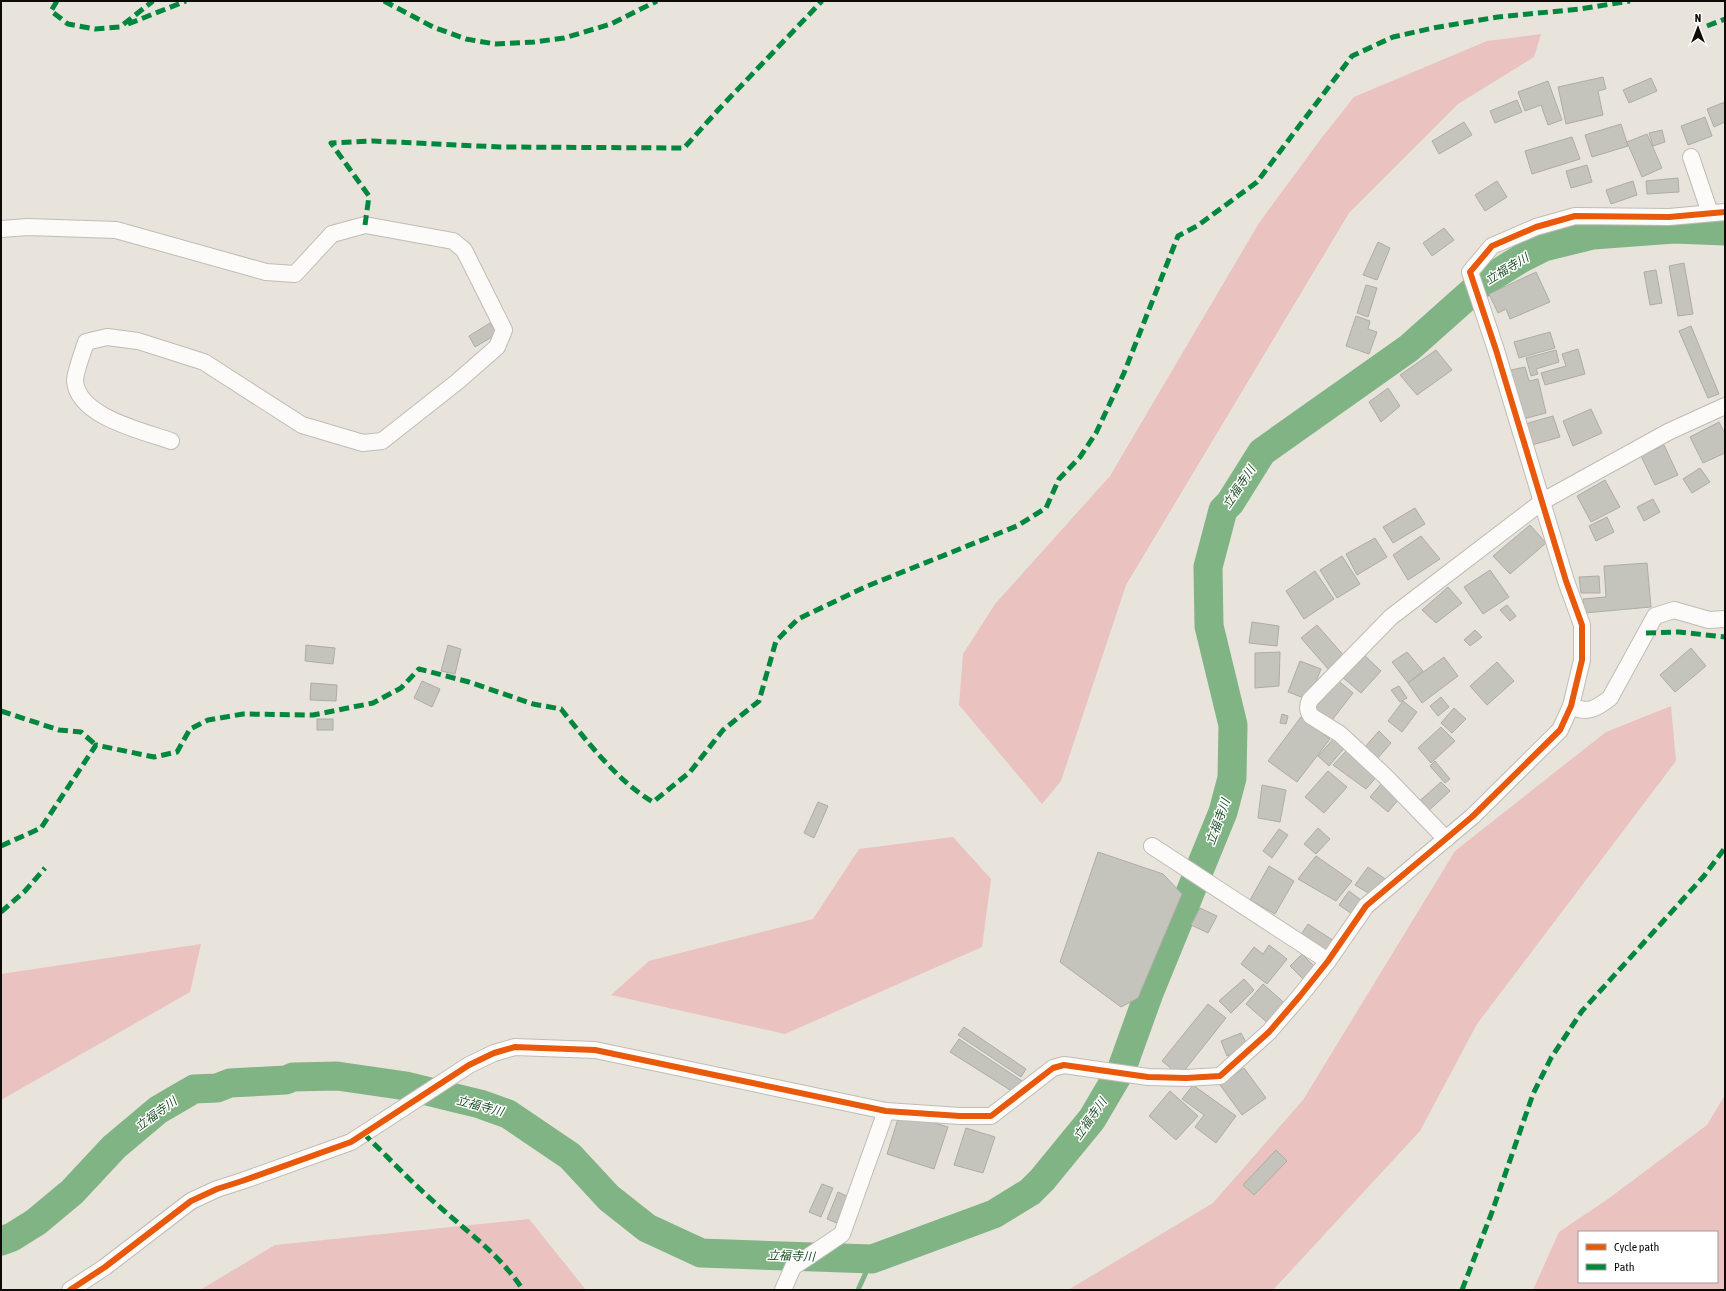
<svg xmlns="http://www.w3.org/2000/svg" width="1726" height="1291" font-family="'Asap Condensed','Noto Sans JP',sans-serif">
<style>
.green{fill:#eac2c0;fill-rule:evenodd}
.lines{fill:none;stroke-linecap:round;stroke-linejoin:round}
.stream{stroke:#81b484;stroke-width:5}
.river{stroke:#81b484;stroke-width:29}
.building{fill:#c4c3bc;stroke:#adaca5}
.street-casing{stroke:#bfbcb5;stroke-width:18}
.street{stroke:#fcfbfa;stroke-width:16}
.quiet{stroke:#00873e;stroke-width:5;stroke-dasharray:10 5;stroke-linecap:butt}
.cycleway-casing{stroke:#fff;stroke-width:8}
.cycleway{stroke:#e8590c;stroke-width:6}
.labels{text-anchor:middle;stroke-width:3;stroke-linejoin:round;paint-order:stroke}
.water-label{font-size:12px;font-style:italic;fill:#1b5024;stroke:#fff}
</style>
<rect width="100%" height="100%" fill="#e8e4db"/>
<g class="green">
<path d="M1541 34 1534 57 1458 104 1349 213 1126 585 1061 781 1042 804 959 705 963 654 995 604 1110 476 1259 223 1320 140 1354 97 1487 41Z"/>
<path d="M1671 706 1676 761 1477 1024 1420 1131 1273 1290H1068L1213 1203 1303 1100 1455 851 1606 732Z"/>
<path d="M953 837 991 879 982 947 785 1034 611 995 649 961 813 919 859 849Z"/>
<path d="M201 944 190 992 1 1100V974Z"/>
<path d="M1725 1095V1290H1533L1559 1232 1608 1199 1707 1125ZM1579 1232H1717V1282H1579Z"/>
<path d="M529 1219 586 1290H200L275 1245Z"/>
</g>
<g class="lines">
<path class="stream" d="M858 1290 872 1259"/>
<path class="river" d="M1 1241 12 1237 36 1222 72 1192 114 1147 158 1110 194 1089 217 1088 230 1083 286 1080 293 1077 337 1076 406 1086 480 1104 508 1114 570 1156 609 1198 647 1228 701 1253 872 1259 994 1214 1030 1192 1042 1180 1092 1119 1122 1068 1149 993 1223 812 1232 778 1233 725 1209 626 1208 567 1223 510 1230 503 1262 452 1409 348 1482 283 1522 258 1544 247 1593 235 1674 229 1725 231"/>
</g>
<g class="building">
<path d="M1603 77 1606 89 1598 91 1603 115 1566 124 1558 87Z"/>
<path d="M1651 78 1657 91 1629 103 1623 90Z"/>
<path d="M1548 81 1562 120 1548 125 1541 105 1525 111 1518 92Z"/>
<path d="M1517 100 1522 112 1495 123 1490 111Z"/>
<path d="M1725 102V122L1714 127 1707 109Z"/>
<path d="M1705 117 1712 136 1688 145 1681 126Z"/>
<path d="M1464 122 1472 135 1439 154 1432 141Z"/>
<path d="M1621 124 1628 146 1592 157 1585 135Z"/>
<path d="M1662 130 1665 142 1653 146 1649 133Z"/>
<path d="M1647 134 1662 168 1642 177 1627 142Z"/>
<path d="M1572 137 1580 159 1532 174 1525 151Z"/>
<path d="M1587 165 1592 182 1571 188 1566 171Z"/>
<path d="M1678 178 1679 192 1647 194 1646 181Z"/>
<path d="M1497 181 1507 197 1485 211 1475 195Z"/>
<path d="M1633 181 1637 195 1611 204 1606 190Z"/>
<path d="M1444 228 1454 240 1432 256 1423 243Z"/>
<path d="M1378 242 1390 248 1377 280 1363 275Z"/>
<path d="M1684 263 1693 314 1678 316 1669 266Z"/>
<path d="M1656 270 1662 303 1650 305 1644 272Z"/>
<path d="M1536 272 1550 302 1510 319 1506 309 1498 313 1489 294Z"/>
<path d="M1366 285 1377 288 1368 317 1357 313Z"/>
<path d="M1356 316 1370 321 1368 329 1377 332 1369 354 1346 346Z"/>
<path d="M490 323 497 334 475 347 469 336Z"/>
<path d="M1691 326 1719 394 1708 398 1679 331Z"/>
<path d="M1550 332 1555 348 1519 358 1514 342Z"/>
<path d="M1578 349 1585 374 1545 385 1541 373 1566 366 1562 354Z"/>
<path d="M1436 350 1452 370 1417 395 1400 375Z"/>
<path d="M1556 350 1559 362 1536 369 1538 374 1531 376 1526 358Z"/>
<path d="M1525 367 1529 381 1538 379 1546 413 1523 419 1511 370Z"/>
<path d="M1388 388 1400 406 1381 422 1369 402Z"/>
<path d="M1591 409 1602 433 1573 446 1563 421Z"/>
<path d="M1553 416 1560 437 1532 445 1525 424Z"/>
<path d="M1719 422 1725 434V453L1703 463 1690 437Z"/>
<path d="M1664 445 1678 475 1655 485 1641 456Z"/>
<path d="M1700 468 1710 482 1692 493 1683 479Z"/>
<path d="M1605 480 1620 507 1591 522 1577 496Z"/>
<path d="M1653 499 1660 512 1644 521 1637 507Z"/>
<path d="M1415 508 1425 524 1393 543 1383 527Z"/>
<path d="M1607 517 1614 532 1596 541 1589 526Z"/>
<path d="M1530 525 1546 543 1510 574 1493 556Z"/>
<path d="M1421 536 1440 559 1408 580 1393 555Z"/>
<path d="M1375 538 1387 557 1357 575 1346 554Z"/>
<path d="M1342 556 1360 584 1337 598 1320 570Z"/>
<path d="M1647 563 1651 607 1584 613 1583 599 1606 597 1604 566Z"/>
<path d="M1490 570 1509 597 1483 614 1464 587Z"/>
<path d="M1315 571 1334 599 1304 619 1286 591Z"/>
<path d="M1599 576 1600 593H1581L1579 577Z"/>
<path d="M1448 587 1462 603 1436 623 1422 610Z"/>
<path d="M1507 605 1516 616 1510 621 1500 610Z"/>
<path d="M1252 622 1279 626 1277 646 1249 643Z"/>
<path d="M1317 625 1345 657 1329 670 1301 638Z"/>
<path d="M1475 630 1482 637 1470 646 1464 640Z"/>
<path d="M306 645 335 648 333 664 305 661Z"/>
<path d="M448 645 461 649 455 674 441 671Z"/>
<path d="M1691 648 1706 666 1675 692 1660 675Z"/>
<path d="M1280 652 1279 686 1255 688V653Z"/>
<path d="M1407 652 1423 671 1408 683 1392 662Z"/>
<path d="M1362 653 1381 671 1361 693 1341 676Z"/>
<path d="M1444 657 1458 676 1422 703 1408 683Z"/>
<path d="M1300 661 1321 669 1309 700 1288 692Z"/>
<path d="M1497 662 1514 681 1487 705 1470 686Z"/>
<path d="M1335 678 1353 693 1329 724 1310 708Z"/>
<path d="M422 681 440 689 432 707 414 698Z"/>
<path d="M311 683 337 685 336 701 310 700Z"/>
<path d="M1399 686 1407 698 1400 702 1391 690Z"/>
<path d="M1441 697 1449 707 1438 716 1430 706Z"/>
<path d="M1403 701 1417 712 1402 732 1388 721Z"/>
<path d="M1454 708 1466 719 1452 733 1441 723Z"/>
<path d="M1282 714 1288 716 1286 724 1280 723Z"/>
<path d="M1301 717 1330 739 1297 782 1268 761Z"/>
<rect x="317" y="719" width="16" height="11"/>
<path d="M1441 727 1455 741 1431 763 1418 748Z"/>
<path d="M1379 731 1391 743 1377 759 1364 748Z"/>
<path d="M1336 736 1347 745 1329 766 1318 756Z"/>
<path d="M1349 748 1378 775 1366 789 1333 765Z"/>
<path d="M1435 761 1450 779 1445 783 1430 766Z"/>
<path d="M1328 771 1347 787 1324 813 1305 797Z"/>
<path d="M1441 782 1450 791 1425 814 1416 804Z"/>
<path d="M1382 783 1399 799 1388 812 1370 797Z"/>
<path d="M1262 785 1286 790 1280 822 1258 818Z"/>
<path d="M818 802 828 806 814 838 804 833Z"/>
<path d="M1318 828 1330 839 1316 854 1304 844Z"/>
<path d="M1279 829 1288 835 1272 858 1263 851Z"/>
<path d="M1098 852 1163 874 1182 894 1138 998 1121 1007 1060 962Z"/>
<path d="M1316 856 1352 881 1336 901 1298 879Z"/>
<path d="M1269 866 1294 881 1275 914 1250 900Z"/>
<path d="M1368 867 1388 881 1375 897 1355 885Z"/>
<path d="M1349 891 1365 903 1355 916 1339 905Z"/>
<path d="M1200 908 1217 916 1208 933 1191 925Z"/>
<path d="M1308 924 1334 941 1327 953 1300 936Z"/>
<path d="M1269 945 1287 959 1267 984 1241 964 1254 947 1263 954Z"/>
<path d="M1302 954 1317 969 1305 981 1290 966Z"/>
<path d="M1244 979 1254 990 1231 1013 1219 1001Z"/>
<path d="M1263 984 1289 1007 1271 1026 1246 1004Z"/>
<path d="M1208 1004 1226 1018 1180 1076 1162 1061Z"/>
<path d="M964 1027 1026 1069 1021 1077 958 1035Z"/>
<path d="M1241 1033 1249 1048 1227 1056 1221 1041Z"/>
<path d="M959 1039 1025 1083 1018 1095 950 1052Z"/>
<path d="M1244 1068 1266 1098 1242 1115 1220 1085Z"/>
<path d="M1193 1085 1236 1116 1216 1143 1195 1127 1204 1115 1182 1099Z"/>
<path d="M1170 1091 1198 1116 1176 1140 1149 1116Z"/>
<path d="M898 1119 928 1121 948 1127 934 1169 887 1154Z"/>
<path d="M966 1128 995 1137 983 1173 954 1165Z"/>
<path d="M1276 1150 1287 1161 1254 1195 1243 1185Z"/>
<path d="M822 1184 833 1188 821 1217 809 1212Z"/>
<path d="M838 1192 849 1197 837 1223 827 1219Z"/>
</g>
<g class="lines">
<defs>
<g id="street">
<path d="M1691 157 1710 213"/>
<path d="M1 229 28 227 116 230 266 272 295 274 332 234 365 225 453 241 464 250 504 330 497 347 457 382 382 441 363 443 302 425 204 362 138 341 107 337 86 342C83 352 75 372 75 381 78 417 143 431 171 441"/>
<path d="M1571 706C1587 714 1596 709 1610 698L1655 616 1674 610 1709 620 1725 619"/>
<path d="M1446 839 1385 776 1340 734 1311 716C1307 710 1307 706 1310 700L1391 617 1543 501 1668 432 1725 406"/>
<path d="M1152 846 1328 961"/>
<path d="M70 1290 105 1267 191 1201 217 1189 242 1181 351 1142 469 1065 494 1053 515 1047 595 1050 886 1111 960 1116H991L1053 1068 1064 1065 1148 1077 1186 1078 1220 1076 1269 1032 1300 996 1328 961 1366 906 1473 816 1560 730 1571 706 1582 660V625L1566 581 1496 350 1470 272 1492 246 1536 227 1575 216 1669 217 1725 212"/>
<path d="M783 1290 793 1267 842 1234 886 1111"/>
</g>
</defs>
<use href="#street" class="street-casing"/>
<use href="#street" class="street"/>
<g class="quiet">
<path d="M57 1 51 11 68 24 95 29 120 27 153 1"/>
<path d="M384 1 433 27 466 39 495 44 534 42 564 38 611 24 657 1"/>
<path d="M128 24 186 1"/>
<path d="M1707 26 1725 19"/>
<path d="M365 225 369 196 331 143 373 141 500 147 684 148 719 109 822 1"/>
<path d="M1646 633 1679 632 1725 637"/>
<path d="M1 711 59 730 81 732 96 745"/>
<path d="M1 846 41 828 96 745 154 757 177 752 190 729 208 720 243 714 313 715 373 703 401 688 419 669 469 682 533 704 561 709C586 740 618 782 653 802L690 772 723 730 759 701 776 641 798 619 865 587 1017 526 1046 508 1059 479 1080 457 1096 433 1124 373 1178 236 1197 226 1257 182 1352 56 1393 37 1433 28 1498 17 1580 9 1630 1"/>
<path d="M1 912 25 891 45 868"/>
<path d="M363 1133C389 1158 413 1184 441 1208 471 1235 500 1255 523 1290"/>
<path d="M1462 1290 1492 1212 1533 1094 1551 1058 1582 1011 1704 876 1725 848"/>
</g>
<defs>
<path id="cycleway" d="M70 1290 105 1267 191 1201 217 1189 242 1181 351 1142 469 1065 494 1053 515 1047 595 1050 886 1111 960 1116H991L1053 1068 1064 1065 1148 1077 1186 1078 1220 1076 1269 1032 1300 996 1328 961 1366 906 1473 816 1560 730 1571 706 1582 660V625L1566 581 1496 350 1470 272 1492 246 1536 227 1575 216 1669 217 1725 212"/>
</defs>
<use href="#cycleway" class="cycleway-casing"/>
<use href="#cycleway" class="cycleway"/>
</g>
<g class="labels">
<g class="water-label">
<text transform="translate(1507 269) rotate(-31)" y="4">立福寺川</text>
<text transform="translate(1239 487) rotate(-56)" y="4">立福寺川</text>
<text transform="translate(1218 822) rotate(-70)" y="4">立福寺川</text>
<text transform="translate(480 1106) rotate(15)" y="4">立福寺川</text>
<text transform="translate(156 1114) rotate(-36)" y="4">立福寺川</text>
<text transform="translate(1090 1119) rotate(-55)" y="4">立福寺川</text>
<text transform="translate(791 1256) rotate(2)" y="4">立福寺川</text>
</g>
</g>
<rect width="1726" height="1291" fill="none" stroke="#0e0b07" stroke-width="4"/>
<rect x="1578" y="1231" width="140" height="52" fill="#ffffff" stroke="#9f9d9c"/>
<rect x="1586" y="1244" width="20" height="6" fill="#e8590c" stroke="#9f9d9c"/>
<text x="1614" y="1251" font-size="12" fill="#0e0b07">Cycle path</text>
<rect x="1586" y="1264" width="20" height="6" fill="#00873e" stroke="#9f9d9c"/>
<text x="1614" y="1271" font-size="12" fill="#0e0b07">Path</text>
<g transform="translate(1698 28)" stroke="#ffffff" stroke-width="3" paint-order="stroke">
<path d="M0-3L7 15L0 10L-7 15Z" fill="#0e0b07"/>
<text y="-6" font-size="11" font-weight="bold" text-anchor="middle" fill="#0e0b07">N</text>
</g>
</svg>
